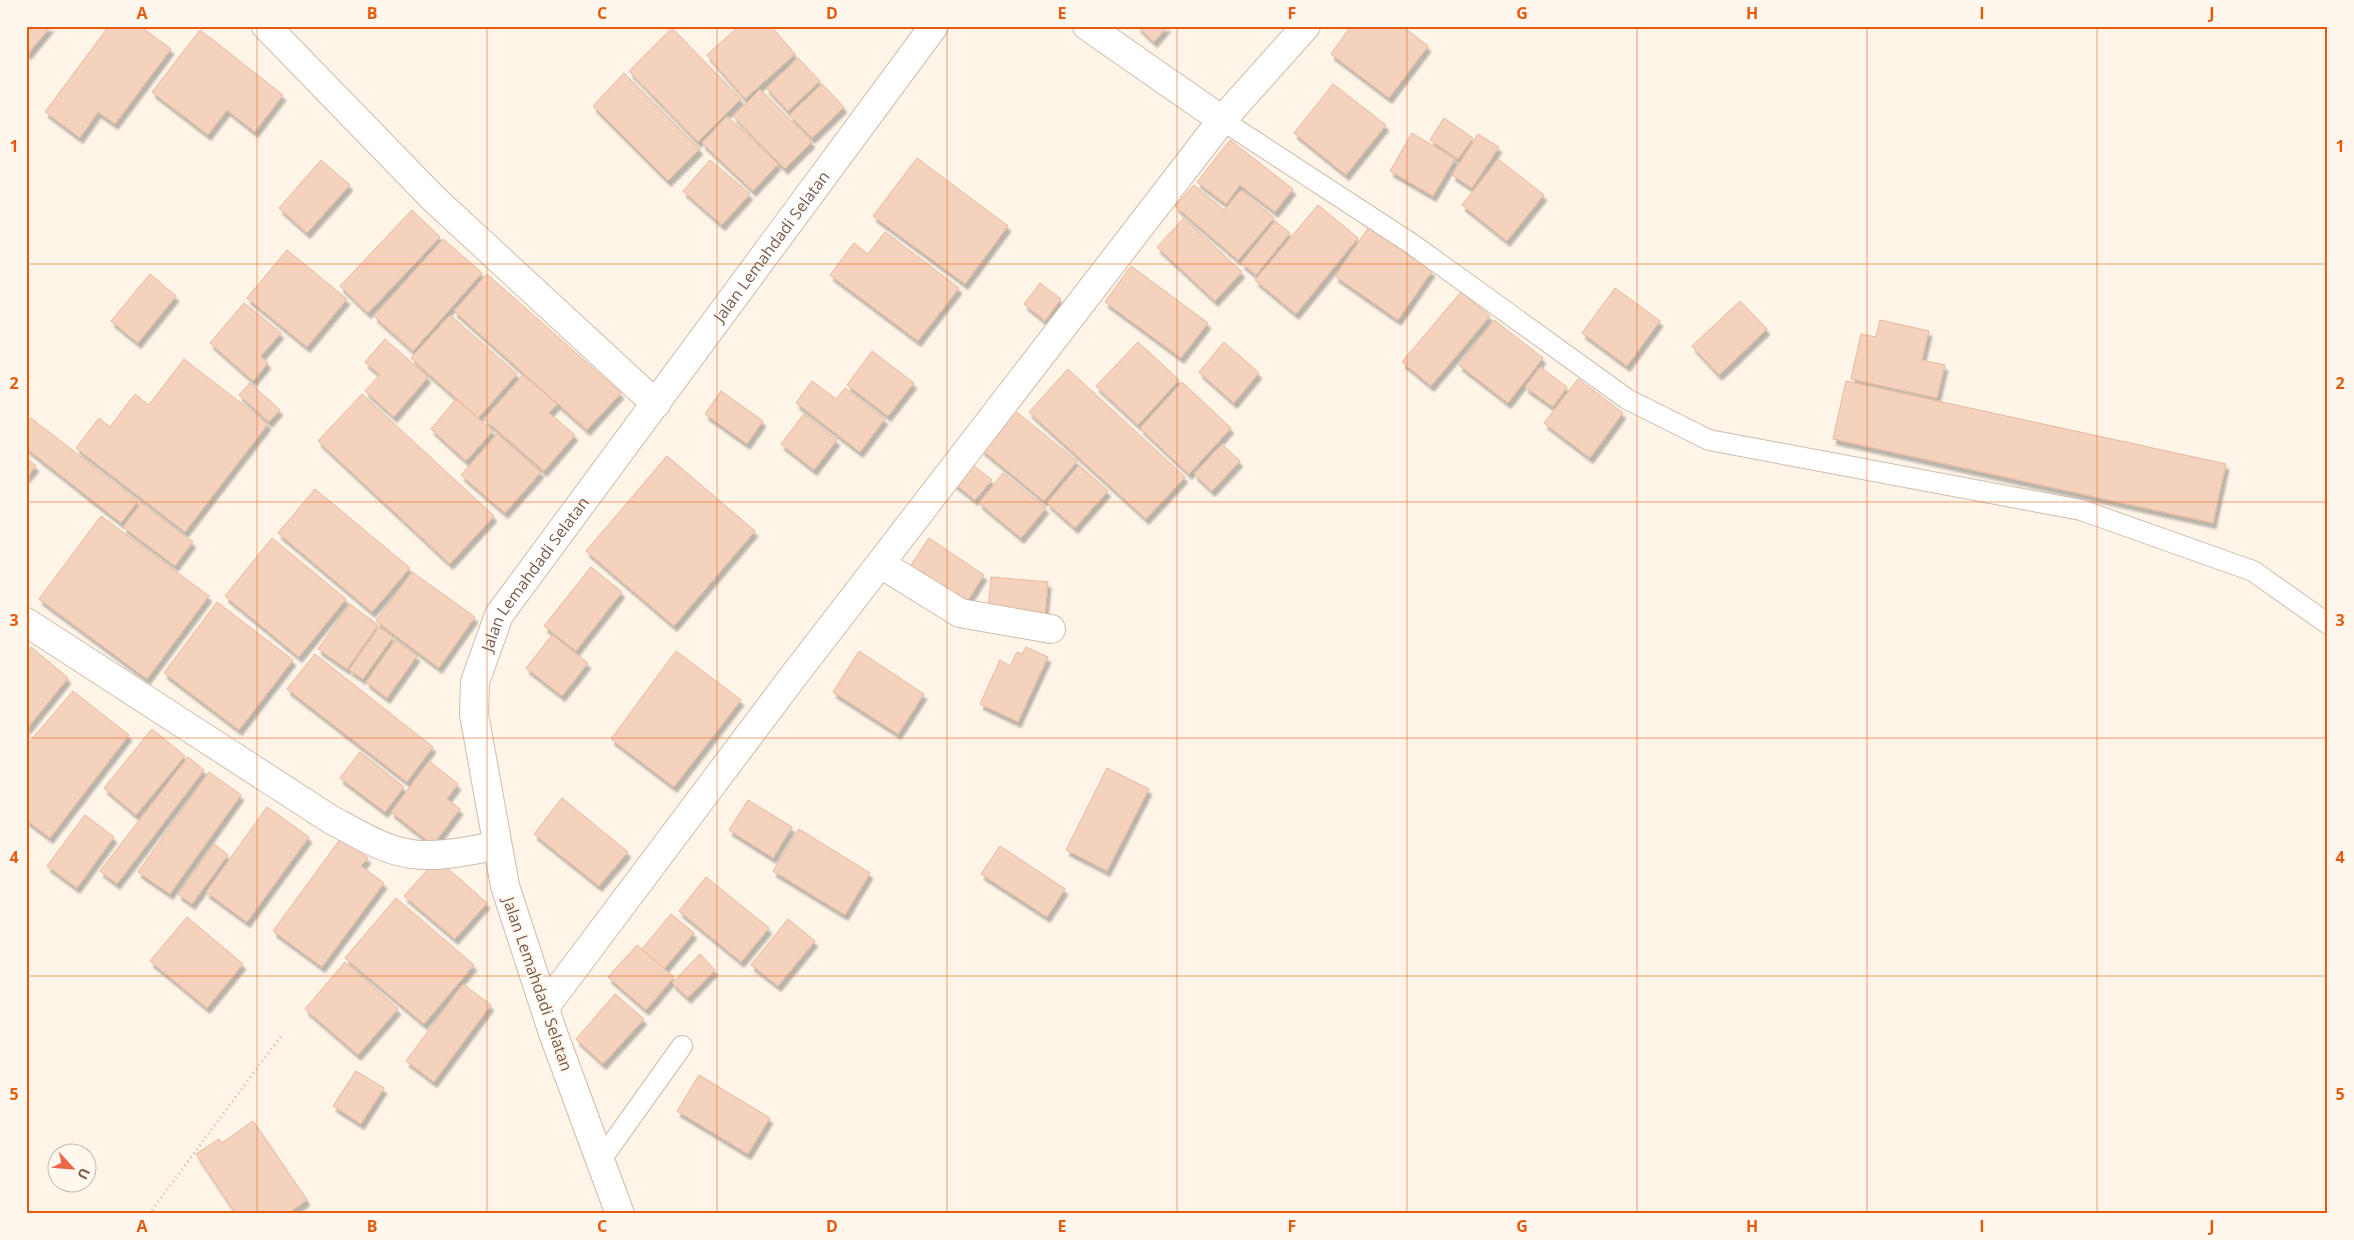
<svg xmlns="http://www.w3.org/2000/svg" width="2354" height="1240" font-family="'Open Sans',sans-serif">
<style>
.building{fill:#f5d2bd;stroke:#e8b79d;filter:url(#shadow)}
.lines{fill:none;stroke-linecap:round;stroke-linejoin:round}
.service-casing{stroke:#d1bbac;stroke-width:22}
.minor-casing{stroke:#d1bbac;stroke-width:30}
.path{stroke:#dab5a0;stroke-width:3;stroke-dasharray:1 4;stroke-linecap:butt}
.service{stroke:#fff;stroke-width:20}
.minor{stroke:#fff;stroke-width:28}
.grid{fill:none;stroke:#e8590c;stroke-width:1;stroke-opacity:0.55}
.labels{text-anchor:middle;stroke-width:4.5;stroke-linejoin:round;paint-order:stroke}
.street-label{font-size:16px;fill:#7a5949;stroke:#fff8ef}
.neatline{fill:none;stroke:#e8590c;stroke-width:2}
.grid-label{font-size:16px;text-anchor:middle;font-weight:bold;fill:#e8590c}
</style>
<defs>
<filter id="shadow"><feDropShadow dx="3" dy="5.5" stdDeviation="1" flood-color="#0004"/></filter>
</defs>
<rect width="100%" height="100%" fill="#fef4e8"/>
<g class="building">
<path d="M26 26H51L28 54 26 53Z"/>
<path d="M109 26H140L171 49 115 124 98 112 80 138 45 112Z"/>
<path d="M739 26H771L795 54 745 99 707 55Z"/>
<path d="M1137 26H1168L1154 42Z"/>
<path d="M1351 26H1402L1428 46 1389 98 1331 54Z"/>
<path d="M672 28 741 99 698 142 629 71Z"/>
<path d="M200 30 283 95 255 132 227 110 208 135 152 92Z"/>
<path d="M798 58 820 81 788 111 766 88Z"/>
<path d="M624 73 700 149 668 181 593 106Z"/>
<path d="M822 84 844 107 812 138 789 115Z"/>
<path d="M1333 84 1386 125 1346 175 1294 133Z"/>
<path d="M760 89 812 142 785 169 733 116Z"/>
<path d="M727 116 778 164 753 191 702 143Z"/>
<path d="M1444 118 1473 138 1458 159 1430 140Z"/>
<path d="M1412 133 1455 159 1433 196 1390 171Z"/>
<path d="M1478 134 1499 147 1472 188 1452 175Z"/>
<path d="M1230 140 1293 189 1275 212 1240 185 1226 204 1197 182Z"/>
<path d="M917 158 1008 226 965 284 873 216Z"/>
<path d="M1498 159 1544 195 1507 241 1462 205Z"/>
<path d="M321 160 350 185 307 233 279 208Z"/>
<path d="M710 160 750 194 722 225 683 191Z"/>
<path d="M1194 185 1224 210 1241 190 1274 218 1238 260 1175 206Z"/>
<path d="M1318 205 1358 238 1296 314 1255 280Z"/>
<path d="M412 210 440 237 368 313 340 286Z"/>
<path d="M1184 218 1242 272 1215 301 1157 247Z"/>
<path d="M1275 221 1290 233 1256 275 1241 263Z"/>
<path d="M1369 227 1432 271 1398 320 1335 276Z"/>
<path d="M885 232 959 288 918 341 830 275 854 243 868 254Z"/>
<path d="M443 239 482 273 413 351 374 316Z"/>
<path d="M287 250 347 299 307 347 247 298Z"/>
<path d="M1131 266 1208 323 1181 358 1105 302Z"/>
<path d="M150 274 176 296 138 343 111 321Z"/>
<path d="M487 274 621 393 587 430 454 311Z"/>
<path d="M1040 283 1061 299 1045 321 1024 304Z"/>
<path d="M1615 288 1660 321 1627 366 1582 333Z"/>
<path d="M1461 292 1490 316 1431 386 1402 362Z"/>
<path d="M1740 301 1767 329 1719 375 1692 346Z"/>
<path d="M244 303 281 333 261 356 268 363 253 381 210 343Z"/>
<path d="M450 315 517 374 478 418 411 358Z"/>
<path d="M1494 320 1543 358 1508 403 1459 365Z"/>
<path d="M1880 320 1929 331 1922 360 1945 365 1937 398 1851 379 1861 334 1876 337Z"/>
<path d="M385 339 428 377 394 417 365 391 380 375 365 362Z"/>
<path d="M1138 342 1179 380 1138 425 1096 386Z"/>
<path d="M1224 342 1259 373 1234 403 1199 372Z"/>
<path d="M872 351 914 383 888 416 847 385Z"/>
<path d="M184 359 268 424 185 532 76 448 99 418 110 427 135 394 149 405Z"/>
<path d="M1540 367 1567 387 1553 407 1525 387Z"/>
<path d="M1068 369 1185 477 1146 519 1029 412Z"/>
<path d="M523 375 557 404 549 413 575 435 544 471 484 419Z"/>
<path d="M1578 379 1623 413 1590 458 1544 423Z"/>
<path d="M812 381 836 399 845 388 885 419 860 452 796 403Z"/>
<path d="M1846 381 2226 464 2213 523 1833 439Z"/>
<path d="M1182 382 1231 428 1189 474 1140 428Z"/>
<path d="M250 383 280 410 269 422 239 395Z"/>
<path d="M721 391 763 421 747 444 705 414Z"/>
<path d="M362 394 494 516 450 564 318 441Z"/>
<path d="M456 399 493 431 466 461 431 429Z"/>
<path d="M1013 409 1077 461 1044 501 981 449Z"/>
<path d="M804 414 837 440 814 470 781 444Z"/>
<path d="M31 418 138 501 121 523 26 448V425Z"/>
<path d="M497 434 541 472 505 513 461 475Z"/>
<path d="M1222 444 1240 461 1212 491 1194 474Z"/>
<path d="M667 456 755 531 674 626 586 551Z"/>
<path d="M26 458 36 466 26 478Z"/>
<path d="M968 461 992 480 975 500 951 481Z"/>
<path d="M1079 465 1108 491 1075 528 1047 503Z"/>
<path d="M1003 473 1046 508 1021 538 979 503Z"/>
<path d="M315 489 410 568 372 612 278 533Z"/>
<path d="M141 503 193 542 175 566 123 527Z"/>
<path d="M101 516 209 596 147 679 39 599Z"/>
<path d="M272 538 346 599 299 657 225 596Z"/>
<path d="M929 538 984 575 965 605 909 568Z"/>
<path d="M591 567 622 592 576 651 544 626Z"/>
<path d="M412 572 475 617 439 668 376 621Z"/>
<path d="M991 577 1048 582 1045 615 988 610Z"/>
<path d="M217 602 293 660 239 730 164 673Z"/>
<path d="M350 604 378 625 347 669 318 649Z"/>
<path d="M379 627 393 637 363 679 349 670Z"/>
<path d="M552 635 588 663 562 696 526 668Z"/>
<path d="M395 640 417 656 387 698 366 682Z"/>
<path d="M31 647 68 678 26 730V653Z"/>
<path d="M1026 647 1048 657 1018 722 980 704 1000 660 1010 666 1017 652 1022 654Z"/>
<path d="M676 651 741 700 674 787 611 739Z"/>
<path d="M859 651 924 694 898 734 833 692Z"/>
<path d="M315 654 433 747 407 782 287 689Z"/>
<path d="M73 691 129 735 50 838 26 820V746Z"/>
<path d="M152 729 185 756 136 815 104 788Z"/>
<path d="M360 752 404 787 385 812 340 778Z"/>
<path d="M188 757 204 770 117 884 100 871Z"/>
<path d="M429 761 458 784 447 799 460 809 433 845 391 812Z"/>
<path d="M1107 768 1149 789 1107 871 1066 850Z"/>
<path d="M209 772 241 795 170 894 138 872Z"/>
<path d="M562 798 628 852 599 886 534 834Z"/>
<path d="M748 800 792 827 773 858 729 830Z"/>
<path d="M267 807 309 837 247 922 206 892Z"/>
<path d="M85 815 114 837 77 888 47 866Z"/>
<path d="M799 829 870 873 845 915 773 871Z"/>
<path d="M341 838 368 858 361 866 384 883 322 967 273 931Z"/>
<path d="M214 844 228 855 192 904 178 894Z"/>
<path d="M1000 846 1065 889 1047 917 981 874Z"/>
<path d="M437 859 487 903 455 939 404 896Z"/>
<path d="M706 877 769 928 741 962 679 911Z"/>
<path d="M396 898 474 965 424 1024 345 958Z"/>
<path d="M671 914 694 933 664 969 642 949Z"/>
<path d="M187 917 243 964 207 1008 150 961Z"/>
<path d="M788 919 815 941 778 986 751 965Z"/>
<path d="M637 945 674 977 646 1010 608 977Z"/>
<path d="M700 954 715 970 688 998 672 983Z"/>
<path d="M345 962 398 1009 358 1055 305 1009Z"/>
<path d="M463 984 491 1005 434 1082 406 1061Z"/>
<path d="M615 994 644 1019 603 1064 576 1039Z"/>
<path d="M356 1071 384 1088 361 1124 333 1106Z"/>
<path d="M699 1075 770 1118 748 1154 677 1111Z"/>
<path d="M253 1121 307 1200 287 1214H236L196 1154 219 1139 222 1143Z"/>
</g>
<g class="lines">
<defs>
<g id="service">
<path d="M1222 120 1412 244 1627 399 1709 440 2081 510 2253 571 2328 624"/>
<path d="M600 1161 682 1046"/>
</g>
<g id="minor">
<path d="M266 26 434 199 656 404"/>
<path d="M1087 26 1222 120"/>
<path d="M881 564 960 613 1051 629"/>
<path d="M26 622 330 819C355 832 384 851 412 854 440 858 469 850 497 846"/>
<path d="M545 1007 792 678 1222 120 1306 26"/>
<path id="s1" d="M620 1214 553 1033 505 886 474 714 475 682 499 615 934 26"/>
</g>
</defs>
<use href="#service" class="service-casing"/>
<use href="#minor" class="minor-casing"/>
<path class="path" d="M149 1214 281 1036"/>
<use href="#service" class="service"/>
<use href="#minor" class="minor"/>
</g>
<path class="grid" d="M257 26V1214M487 26V1214M717 26V1214M947 26V1214M1177 26V1214M1407 26V1214M1637 26V1214M1867 26V1214M2097 26V1214M26 264H2328M26 502H2328M26 738H2328M26 976H2328"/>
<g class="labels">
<g class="street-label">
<text dy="6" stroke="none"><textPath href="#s1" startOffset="1084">Jalan Lemahdadi Selatan</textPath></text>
<text dy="6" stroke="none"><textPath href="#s1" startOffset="679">Jalan Lemahdadi Selatan</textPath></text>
<text transform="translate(538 984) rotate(71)" y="6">Jalan Lemahdadi Selatan</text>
</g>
</g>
<rect width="2354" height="1240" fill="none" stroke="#fff8ef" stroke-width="55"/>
<g transform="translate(72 1168) rotate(116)"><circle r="24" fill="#fff8ef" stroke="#cab8ad"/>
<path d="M0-4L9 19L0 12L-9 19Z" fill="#ee6746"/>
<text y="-8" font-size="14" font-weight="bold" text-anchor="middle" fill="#7a5949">U</text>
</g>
<rect x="28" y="28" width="2298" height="1184" class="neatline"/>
<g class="grid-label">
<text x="142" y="19">A</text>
<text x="372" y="19">B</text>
<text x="602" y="19">C</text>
<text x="832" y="19">D</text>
<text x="1062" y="19">E</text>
<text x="1292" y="19">F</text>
<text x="1522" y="19">G</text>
<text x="1752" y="19">H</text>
<text x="1982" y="19">I</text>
<text x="2212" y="19">J</text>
<text x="14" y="152">1</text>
<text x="2340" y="152">1</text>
<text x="14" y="389">2</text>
<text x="2340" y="389">2</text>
<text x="14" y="626">3</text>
<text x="2340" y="626">3</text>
<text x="14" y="863">4</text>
<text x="2340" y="863">4</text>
<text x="14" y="1100">5</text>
<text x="2340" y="1100">5</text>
<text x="142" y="1232">A</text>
<text x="372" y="1232">B</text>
<text x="602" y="1232">C</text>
<text x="832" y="1232">D</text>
<text x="1062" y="1232">E</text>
<text x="1292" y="1232">F</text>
<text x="1522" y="1232">G</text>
<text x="1752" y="1232">H</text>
<text x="1982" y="1232">I</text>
<text x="2212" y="1232">J</text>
</g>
</svg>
